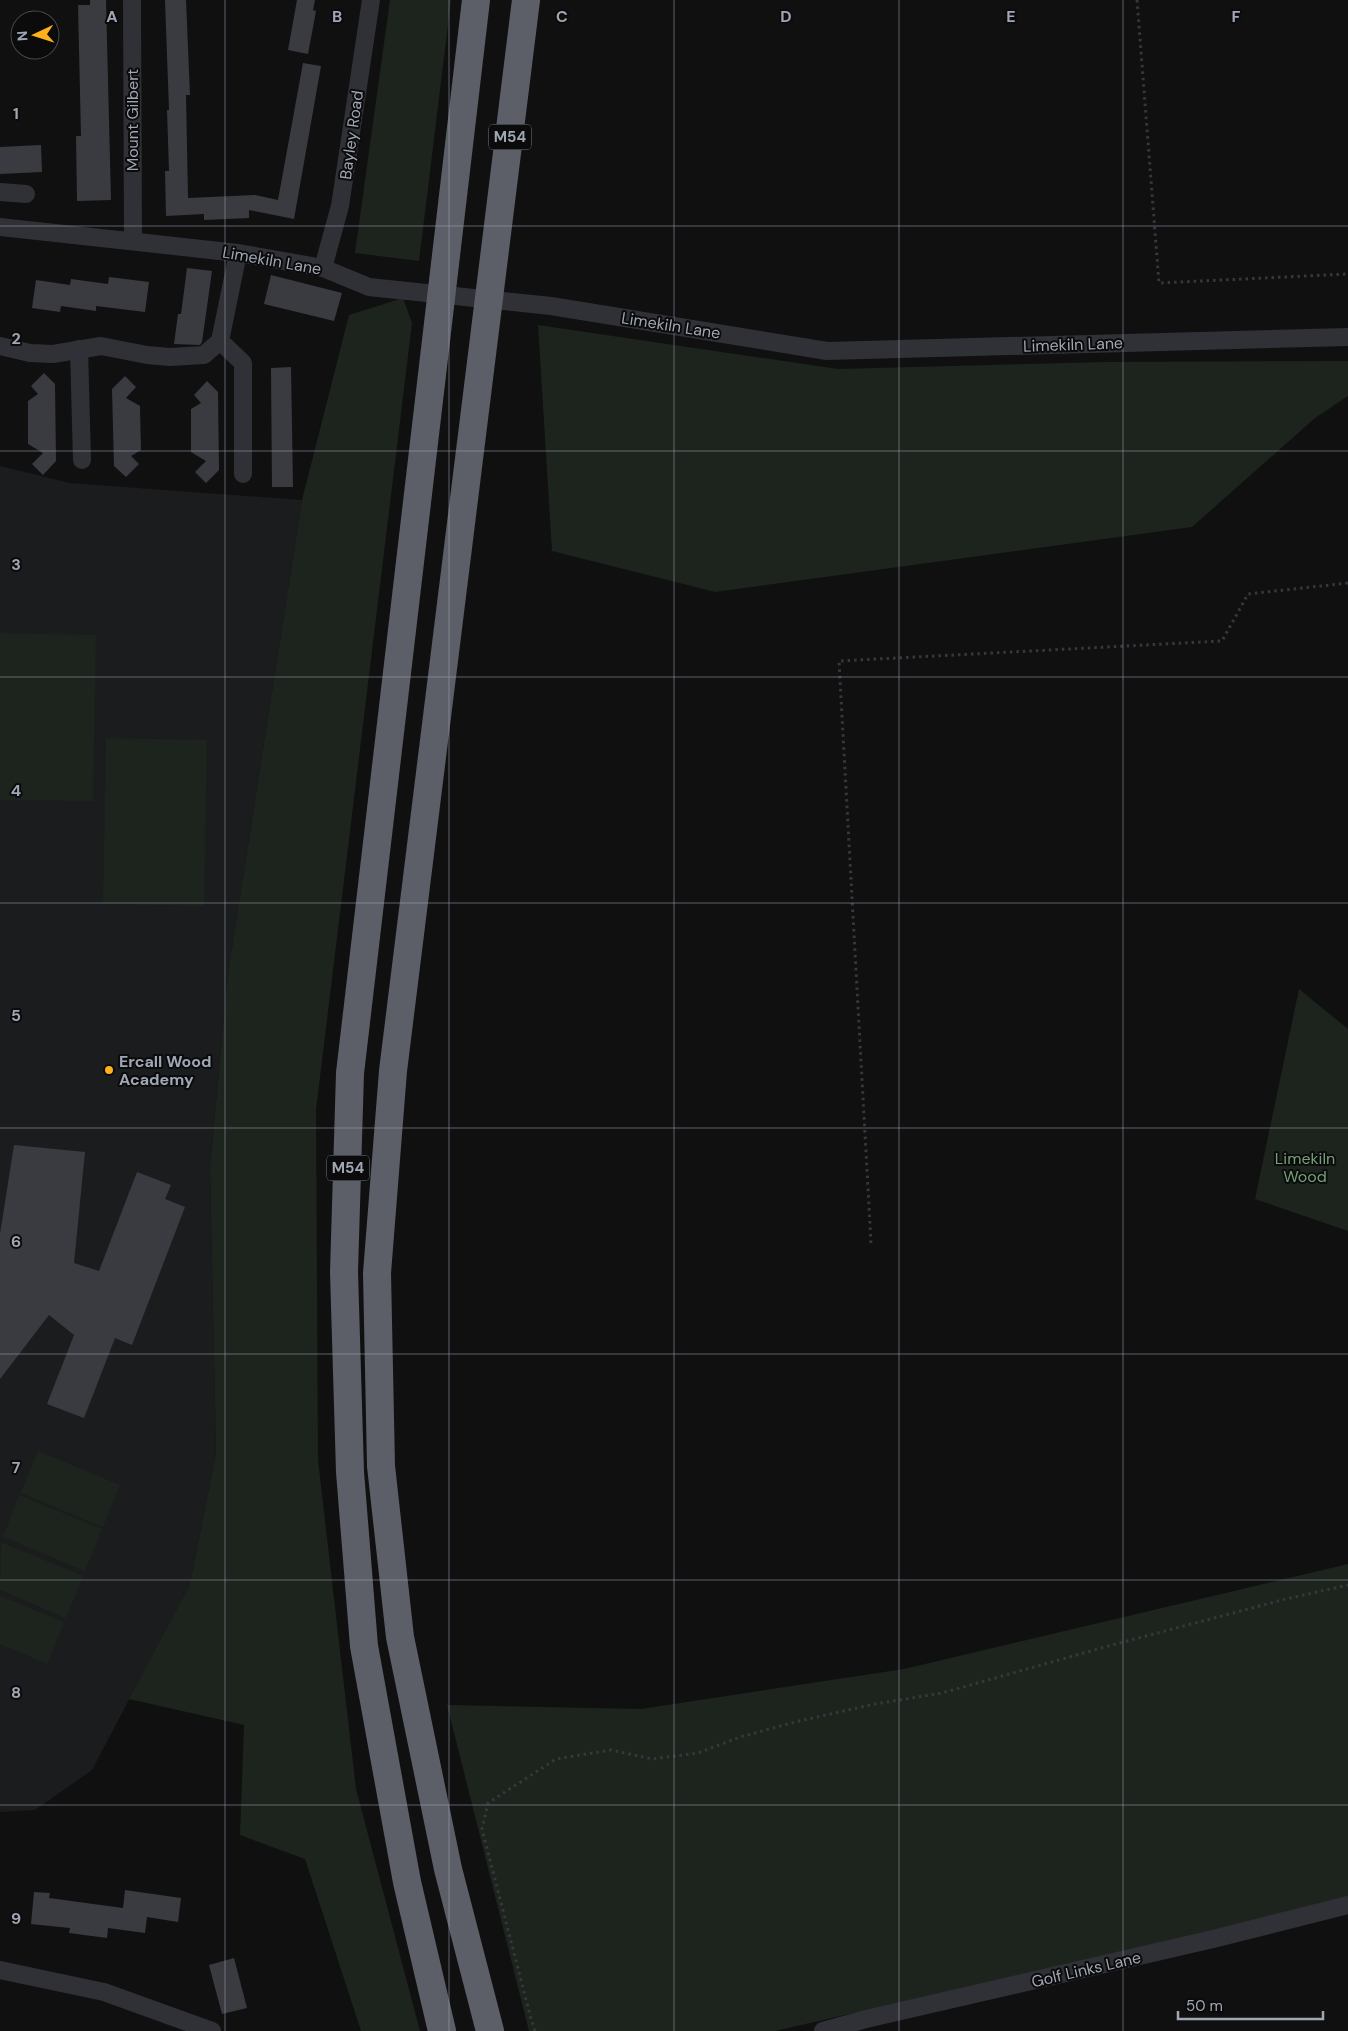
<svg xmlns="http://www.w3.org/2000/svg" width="1348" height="2031" font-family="'DM Sans',sans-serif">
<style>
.built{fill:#1b1c1e}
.green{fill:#1c241d}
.building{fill:#3a3b41}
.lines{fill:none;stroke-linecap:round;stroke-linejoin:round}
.path{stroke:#36383e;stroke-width:3;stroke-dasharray:2.5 4;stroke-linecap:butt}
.minor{stroke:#303137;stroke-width:18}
.motorway{stroke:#5c5f68;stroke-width:28}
.grid{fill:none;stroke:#9fa6b4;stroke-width:1;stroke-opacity:0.55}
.poi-dot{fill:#ffb01a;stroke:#0b0b0c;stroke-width:2}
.labels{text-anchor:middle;stroke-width:4;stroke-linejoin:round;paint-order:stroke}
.shield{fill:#0b0b0c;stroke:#737882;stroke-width:1}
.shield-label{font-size:15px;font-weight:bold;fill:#9fa6b4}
.street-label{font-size:16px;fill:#9fa6b4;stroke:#0b0b0c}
.poi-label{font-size:16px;font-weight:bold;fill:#9fa6b4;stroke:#0b0b0c;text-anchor:start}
.park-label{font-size:16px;fill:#74a176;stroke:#0b0b0c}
.grid-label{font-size:16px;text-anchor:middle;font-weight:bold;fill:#9fa6b4;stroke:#0b0b0c;stroke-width:4;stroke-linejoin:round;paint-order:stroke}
</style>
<rect width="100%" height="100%" fill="#101011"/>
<path class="built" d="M0 466 70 483 302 500 228 973 210 1167 216 1452 190 1584 92 1770 35 1810 0 1812Z"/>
<g class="green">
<path d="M390 0H451L419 261 355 253Z"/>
<path d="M403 298 412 323 316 1110 318 1460 356 1789 420 2031H361L305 1859 240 1835 244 1725 129 1699 190 1584 216 1452 210 1167 228 973 302 500 349 315Z"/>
<path d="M538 325 838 369 1106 362 1348 361V396L1315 418 1192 527 715 592 552 551Z"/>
<path d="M0 633 96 635 93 801 0 800Z"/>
<path d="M106 738 207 740 204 906 103 904Z"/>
<path d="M1299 989 1348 1029V1231L1255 1199Z"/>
<path d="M38 1451 120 1485 103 1527 21 1493Z"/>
<path d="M19 1495 102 1529 85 1571 3 1537Z"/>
<path d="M1 1542 83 1576 66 1618 0 1590Z"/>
<path d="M1348 1564V1900L775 2031H529L447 1705 641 1709 904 1669Z"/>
<path d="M0 1596 64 1622 47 1664 0 1644Z"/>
</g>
<g class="building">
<path d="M90 0H106L111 200 77 201 76 136H81L78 5H90Z"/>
<path d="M165 0H186L190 95H186L188 198 255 195 278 200 303 63 321 66 294 219 249 210V218L204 220V214L166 216 165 171H169L167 110H169Z"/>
<path d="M297 0H315L313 10 316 11 308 54 288 50Z"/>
<path d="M41 145 42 172 0 174V147Z"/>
<path d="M187 268 212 271 202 342 200 345 174 344 178 314H181Z"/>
<path d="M271 275 342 293 334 321 264 304Z"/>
<path d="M109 277 149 282 145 312 96 306V311L61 306 60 312 32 308 36 280 70 285 71 279 108 284Z"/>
<path d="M291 367 293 487H272L271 368Z"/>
<path d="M44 373 55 384 56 461 43 475 32 464 43 453 28 444V401L38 394 31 386Z"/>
<path d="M125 376 136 387 126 398 140 406 141 450 131 456 139 464 126 477 114 466 112 389Z"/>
<path d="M207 381 218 392 219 470 206 483 195 472 206 461 191 452V409L201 403 194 395Z"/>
<path d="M14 1145 85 1152 74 1263 99 1271 137 1172 171 1185 165 1199 185 1207 132 1345 115 1338 84 1418 47 1404 74 1335 49 1315 0 1379V1234Z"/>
<path d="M125 1890 181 1898 178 1922 147 1917 145 1933 108 1928 107 1938 69 1933 70 1928 31 1924 34 1892 50 1893 49 1898 123 1908Z"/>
<path d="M234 1958 247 2008 222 2014 209 1965Z"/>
</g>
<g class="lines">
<g class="path">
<path d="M1137 0 1159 283 1348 274"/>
<path d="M871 1243 839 661 1222 641 1248 594 1348 583"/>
<path d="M535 2031 530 2015 482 1829 488 1803 556 1759 611 1750 652 1759 698 1753 740 1737 799 1721 875 1704 942 1693 1112 1645 1286 1599 1348 1585"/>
</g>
<g class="minor">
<path d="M132 0 133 240"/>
<path d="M0 192 26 194"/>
<path d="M0 227 238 253 323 268 369 287 551 306 827 351 1348 337"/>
<path d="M323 268 340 206 371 0"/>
<path d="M220 341 243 363V474"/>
<path d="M0 346 30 353 53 354 101 346 147 355 170 357 204 355 220 341 238 253"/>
<path d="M79 349 82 460"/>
<path d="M0 1970 104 1992 212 2031"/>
<path d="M823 2031 866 2019 1213 1939 1348 1905"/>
</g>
<g class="motorway">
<path d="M442 2031 407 1882 364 1646 350 1472 344 1272 350 1073 476 0"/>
<path d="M490 2031 448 1869 400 1637 381 1466 377 1273 393 1071 526 0"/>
</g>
</g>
<path class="grid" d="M225 0V2031M449 0V2031M674 0V2031M899 0V2031M1123 0V2031M0 226H1348M0 451H1348M0 677H1348M0 903H1348M0 1128H1348M0 1354H1348M0 1580H1348M0 1805H1348"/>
<circle class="poi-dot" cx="109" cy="1070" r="5"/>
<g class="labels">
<g class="shield">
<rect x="489" y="124.5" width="42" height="25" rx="4"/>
<rect x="327" y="1155.5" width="42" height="25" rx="4"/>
</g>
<g class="shield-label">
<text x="510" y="142">M54</text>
<text x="348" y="1173">M54</text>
</g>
<g class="street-label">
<text transform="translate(132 120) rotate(-90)" y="6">Mount Gilbert</text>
<text transform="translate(351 135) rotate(-82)" y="6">Bayley Road</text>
<text transform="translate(272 260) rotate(10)" y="6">Limekiln Lane</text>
<text transform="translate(671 325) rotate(9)" y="6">Limekiln Lane</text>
<text transform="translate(1073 344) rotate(-2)" y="6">Limekiln Lane</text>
<text transform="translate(1086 1969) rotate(-13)" y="6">Golf Links Lane</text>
</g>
<g class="poi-label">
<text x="119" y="1067">Ercall Wood<tspan x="119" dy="18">Academy</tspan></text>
</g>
<g class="park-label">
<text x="1305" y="1164">Limekiln<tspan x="1305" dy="18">Wood</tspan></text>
</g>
</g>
<g class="grid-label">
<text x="112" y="22">A</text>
<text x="337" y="22">B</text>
<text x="562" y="22">C</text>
<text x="786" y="22">D</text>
<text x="1011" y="22">E</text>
<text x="1236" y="22">F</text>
<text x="16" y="119">1</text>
<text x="16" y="344">2</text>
<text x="16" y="570">3</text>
<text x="16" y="796">4</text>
<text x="16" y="1021">5</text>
<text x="16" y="1247">6</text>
<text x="16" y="1473">7</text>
<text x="16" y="1698">8</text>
<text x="16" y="1924">9</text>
</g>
<g transform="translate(35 35) rotate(266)"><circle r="24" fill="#0b0b0c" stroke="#46494f"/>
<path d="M0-4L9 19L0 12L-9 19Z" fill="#ffb01a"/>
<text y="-8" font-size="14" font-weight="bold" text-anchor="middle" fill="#9fa6b4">N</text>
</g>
<path d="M1178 2011v8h145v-8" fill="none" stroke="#9fa6b4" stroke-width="2.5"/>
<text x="1186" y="2011" font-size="15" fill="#9fa6b4" stroke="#0b0b0c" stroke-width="4" paint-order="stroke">50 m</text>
</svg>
